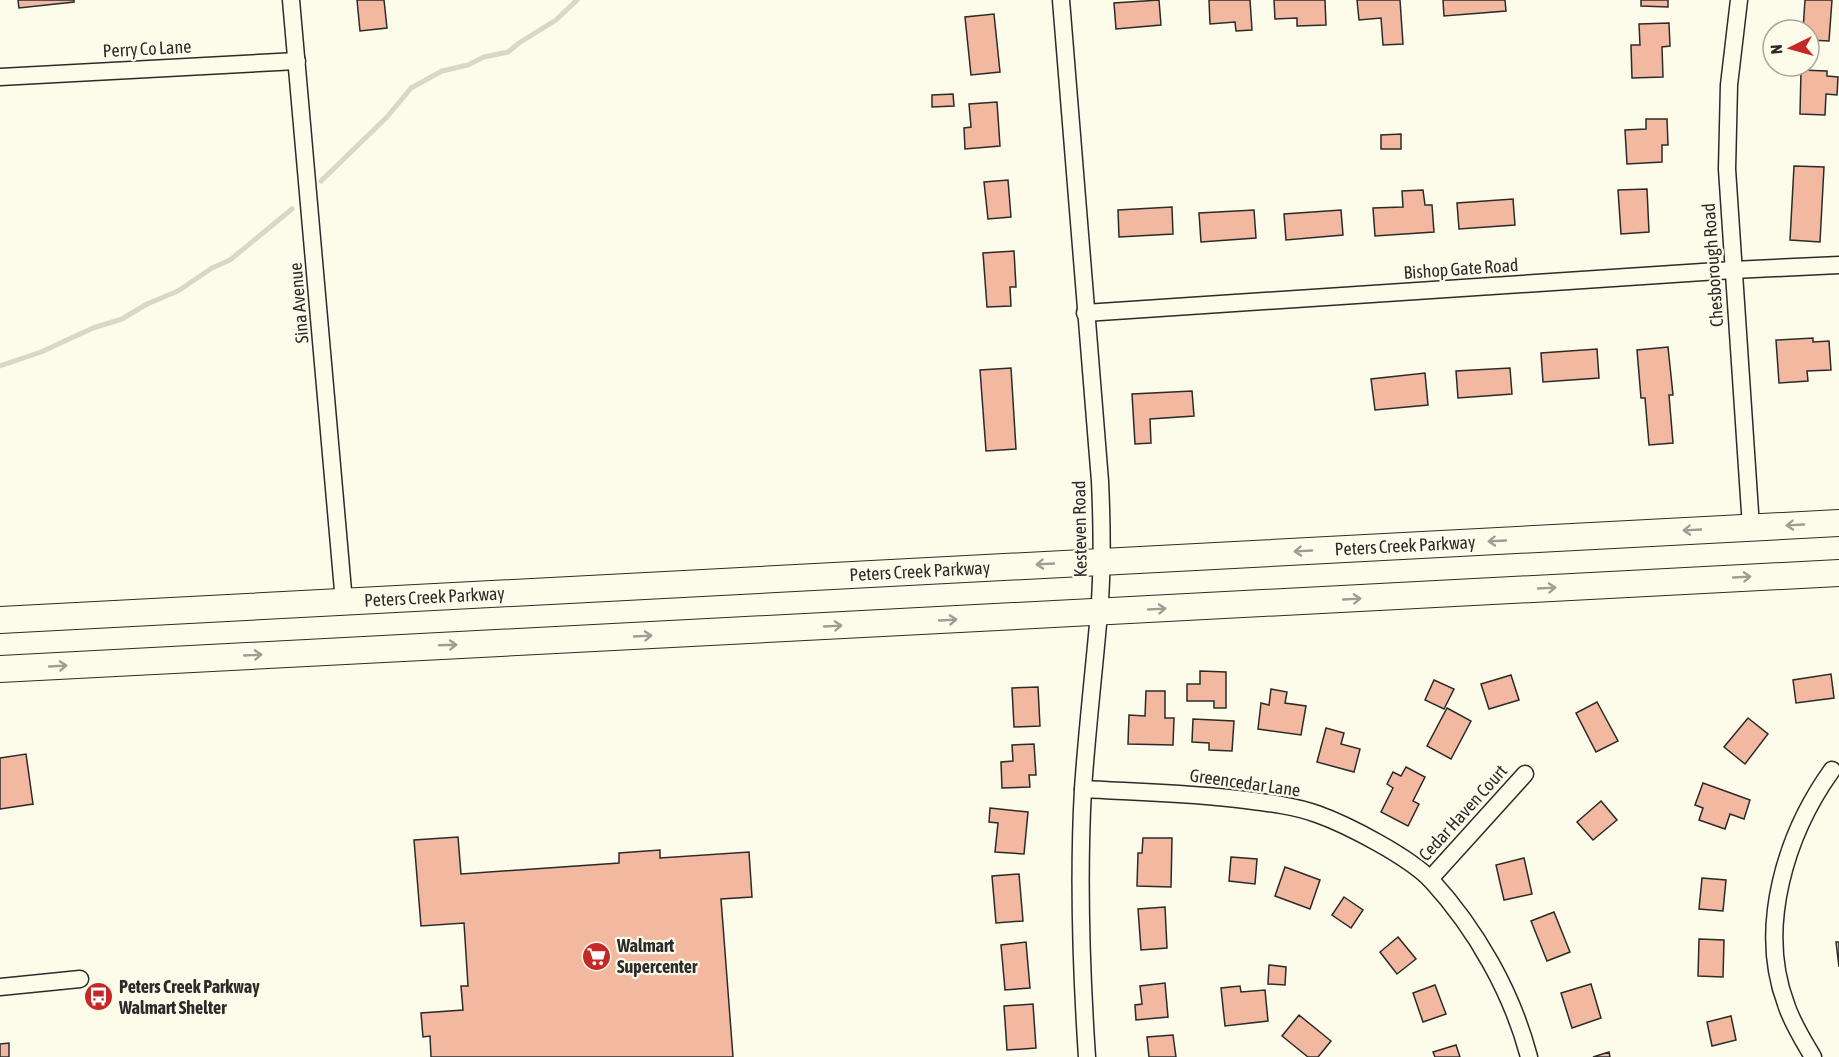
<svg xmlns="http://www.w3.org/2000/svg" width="1839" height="1057" font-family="'Asap Condensed',sans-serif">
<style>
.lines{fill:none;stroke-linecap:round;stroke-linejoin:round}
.stream{stroke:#d8d7c9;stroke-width:5}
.building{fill:#f2b8a0;stroke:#2b2b2b;stroke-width:1.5}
.minor-casing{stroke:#2b2b2b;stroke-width:19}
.primary-casing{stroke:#2b2b2b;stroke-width:28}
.minor{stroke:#fdfbea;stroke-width:16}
.primary{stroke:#fdfbea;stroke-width:26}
.oneway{stroke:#9e9d94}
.labels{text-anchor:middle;stroke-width:4.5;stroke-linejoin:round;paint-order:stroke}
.street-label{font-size:18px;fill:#2b2b2b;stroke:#fdfbea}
.poi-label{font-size:18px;font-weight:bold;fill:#2b2b2b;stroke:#fdfbea;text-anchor:start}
</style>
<rect width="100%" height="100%" fill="#fdfbea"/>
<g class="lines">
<g class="stream">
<path d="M321 181 387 117 411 88 442 71 468 65 484 57 508 52 519 43 556 20 577 0"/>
<path d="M0 366 41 352 93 328 122 319 147 304 178 291 212 268 230 260 292 209"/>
</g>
</g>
<g class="building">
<path d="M18 0H74V2L19 8Z"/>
<path d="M357 0H384L387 28 360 31Z"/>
<path d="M1159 0 1161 25 1116 29 1114 3Z"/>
<path d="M1209 0H1250L1252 30 1236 31 1235 22 1210 24Z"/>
<path d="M1274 0H1325L1326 25 1297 26V18L1275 19Z"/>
<path d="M1357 0H1400L1403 44 1383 45 1381 18 1359 20Z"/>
<path d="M1443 0H1505L1506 11 1444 16Z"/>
<path d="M1641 0H1668V7L1641 6Z"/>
<path d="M1805 0H1832L1829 41 1809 40V30H1803Z"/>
<path d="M994 14 1000 72 971 75 965 17Z"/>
<path d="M1669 23 1670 46 1662 47 1663 77 1632 78 1631 45H1640L1639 24Z"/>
<path d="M1801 70 1827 71V76L1838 77 1837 95 1826 94 1825 115 1800 114Z"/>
<path d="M953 94 954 106 932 107V95Z"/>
<path d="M997 102 1000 146 965 149 964 128 971 127 969 104Z"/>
<path d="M1646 119H1667L1668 145H1662V162L1627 164 1625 130 1646 129Z"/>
<path d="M1401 134V149H1381V135Z"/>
<path d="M1794 166 1824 167 1820 242 1790 240Z"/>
<path d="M1008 180 1011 217 988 219 984 182Z"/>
<path d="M1647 189 1649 232 1621 234 1618 190Z"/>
<path d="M1423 190 1425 205H1432L1434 232 1375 236 1373 208 1403 207 1402 191Z"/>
<path d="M1513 199 1515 225 1459 229 1457 203Z"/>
<path d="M1172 207 1173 234 1119 237 1118 210Z"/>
<path d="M1254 210 1256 238 1201 242 1199 213Z"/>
<path d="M1341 210 1343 235 1286 240 1284 214Z"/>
<path d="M1014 251 1016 287H1010L1011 306 987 307 983 253Z"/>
<path d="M1813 338V342L1829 341 1831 370 1807 371 1808 381 1779 383 1776 340Z"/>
<path d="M1668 347 1673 395H1669L1673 443 1649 445 1645 398H1641L1637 350Z"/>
<path d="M1597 349 1599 378 1543 382 1541 353Z"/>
<path d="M1011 368 1016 449 986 451 980 370Z"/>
<path d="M1510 368 1512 394 1458 398 1456 371Z"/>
<path d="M1425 373 1428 405 1375 410 1371 379Z"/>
<path d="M1192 391 1194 416 1150 419 1151 443 1135 444 1132 394Z"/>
<path d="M1200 671 1226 672V708H1214V701H1187V684H1200Z"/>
<path d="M1831 674 1834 698 1796 703 1793 680Z"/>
<path d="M1511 675 1519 700 1489 709 1481 684Z"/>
<path d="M1434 680 1454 689 1444 709 1425 700Z"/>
<path d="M1038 687 1040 726 1014 727 1012 688Z"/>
<path d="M1271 689 1287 692 1285 703 1306 706 1301 735 1258 729 1261 703 1269 705Z"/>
<path d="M1146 691H1165V718H1174L1173 745 1128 744 1129 715 1145 716Z"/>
<path d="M1597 702 1618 741 1596 752 1576 713Z"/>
<path d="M1447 708 1471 721 1451 759 1427 746Z"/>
<path d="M1748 718 1768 734 1745 764 1724 747Z"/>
<path d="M1193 719 1234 721 1232 751 1209 750V743L1192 742Z"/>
<path d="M1326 728 1344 733 1341 744 1360 749 1354 772 1317 762Z"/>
<path d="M1034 744 1036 775H1029L1030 787 1002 788 1001 762 1013 761 1012 745Z"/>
<path d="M26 754 33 804 0 809V758Z"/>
<path d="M1406 767 1425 777 1413 801 1419 804 1408 826 1381 812 1393 788 1387 784 1393 772 1401 776Z"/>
<path d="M1703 783 1750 800 1744 819 1730 814 1725 829 1699 820 1703 808 1695 805Z"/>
<path d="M1601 801 1617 820 1593 840 1577 822Z"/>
<path d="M990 808 1028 812 1024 854 995 852 998 823 989 822Z"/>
<path d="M458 837 461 874 619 863V853L660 850V858L749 852 752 897 721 899 733 1057H431L430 1036 423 1037 421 1013 463 1010 461 986H468L464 923 421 926 414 840Z"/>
<path d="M1143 838H1172L1171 887 1137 886 1138 853H1142Z"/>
<path d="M1231 857 1257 859 1255 884 1229 881Z"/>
<path d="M1524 858 1532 894 1504 900 1496 865Z"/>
<path d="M1285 867 1320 880 1310 909 1275 896Z"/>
<path d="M1019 874 1023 921 996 923 992 876Z"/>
<path d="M1702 878 1726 880 1723 911 1699 909Z"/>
<path d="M1344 897 1363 910 1351 928 1332 915Z"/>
<path d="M1165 907 1167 948 1141 950 1138 909Z"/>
<path d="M1554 912 1570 952 1547 961 1531 921Z"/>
<path d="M1398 937 1416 959 1397 974 1380 952Z"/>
<path d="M1699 939 1724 940 1723 977 1698 976Z"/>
<path d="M1026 942 1030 988 1005 990 1001 945Z"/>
<path d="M1836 942H1839V967Z"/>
<path d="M1269 965 1286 967 1285 985 1268 984Z"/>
<path d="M1165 983 1168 1017 1136 1020 1135 1005 1142 1004 1140 986Z"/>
<path d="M1591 984 1601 1018 1572 1028 1561 993Z"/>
<path d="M1435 985 1446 1014 1423 1022 1413 993Z"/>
<path d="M1240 986 1241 992 1265 990 1268 1021 1225 1026 1221 988Z"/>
<path d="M1033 1004 1036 1048 1007 1050 1004 1006Z"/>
<path d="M1299 1015 1331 1041 1318 1057H1308L1282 1036Z"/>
<path d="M1731 1016 1736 1040 1712 1046 1707 1022Z"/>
<path d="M1173 1035 1176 1057H1149L1147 1037Z"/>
<path d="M9 1043V1057H0V1044Z"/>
<path d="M1456 1045 1460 1057H1435L1433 1052Z"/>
<path d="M1609 1052 1610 1057H1593Z"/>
</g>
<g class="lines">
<defs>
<g id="minor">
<path d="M291 0 344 602"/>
<path d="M1061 0 1100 481C1102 525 1103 569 1099 613 1094 671 1087 730 1083 789 1078 879 1081 967 1087 1057"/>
<path d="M1739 0 1729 85 1727 169 1751 527"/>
<path d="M0 77 297 61"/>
<path d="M1085 313 1733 270 1839 265"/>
<path d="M1083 789C1138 792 1192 793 1246 800 1270 803 1295 806 1317 814 1348 825 1409 857 1431 880 1476 929 1512 992 1529 1057"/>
<path d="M1430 879 1525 774"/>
<path d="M0 987 80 979"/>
<path d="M1813 1057C1803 1040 1792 1023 1786 1004 1757 927 1786 834 1832 770"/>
</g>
<g id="primary">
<path id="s1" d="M0 620 1839 523"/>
<path d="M0 669 1839 573"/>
</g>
</defs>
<use href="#minor" class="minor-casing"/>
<use href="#primary" class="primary-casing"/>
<use href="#minor" class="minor"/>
<use href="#primary" class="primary"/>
</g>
<defs><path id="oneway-shaft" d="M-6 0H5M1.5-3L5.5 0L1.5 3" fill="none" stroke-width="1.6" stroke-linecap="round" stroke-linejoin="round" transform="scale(1.5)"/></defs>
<g class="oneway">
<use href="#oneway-shaft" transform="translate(1795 525) rotate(177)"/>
<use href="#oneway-shaft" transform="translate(1692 530) rotate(177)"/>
<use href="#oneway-shaft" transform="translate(1497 541) rotate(177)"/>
<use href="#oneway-shaft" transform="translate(1303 551) rotate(177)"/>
<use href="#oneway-shaft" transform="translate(1045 564) rotate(177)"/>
<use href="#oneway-shaft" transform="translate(1742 577) rotate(-3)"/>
<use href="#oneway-shaft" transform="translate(1547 588) rotate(-3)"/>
<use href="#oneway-shaft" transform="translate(1352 599) rotate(-3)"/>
<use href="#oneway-shaft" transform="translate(1157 609) rotate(-3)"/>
<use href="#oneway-shaft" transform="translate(948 620) rotate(-3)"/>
<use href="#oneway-shaft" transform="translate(833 626) rotate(-3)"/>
<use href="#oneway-shaft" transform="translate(643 636) rotate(-3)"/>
<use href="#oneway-shaft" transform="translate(448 645) rotate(-2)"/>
<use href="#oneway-shaft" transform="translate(253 655) rotate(-3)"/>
<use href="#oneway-shaft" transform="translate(58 666) rotate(-3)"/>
</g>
<defs>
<symbol id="supermarket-disc" viewBox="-11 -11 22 22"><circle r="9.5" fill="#c62828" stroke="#fdfbea"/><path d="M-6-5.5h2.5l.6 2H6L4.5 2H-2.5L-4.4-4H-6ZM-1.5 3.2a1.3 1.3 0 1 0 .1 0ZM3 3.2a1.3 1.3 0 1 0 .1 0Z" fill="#fff"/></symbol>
<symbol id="bus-disc" viewBox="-11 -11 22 22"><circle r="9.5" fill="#c62828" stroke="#fdfbea"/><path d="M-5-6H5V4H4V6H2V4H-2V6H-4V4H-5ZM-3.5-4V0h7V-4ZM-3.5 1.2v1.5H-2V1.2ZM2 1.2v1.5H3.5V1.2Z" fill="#fff"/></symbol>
</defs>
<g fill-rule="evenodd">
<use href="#supermarket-disc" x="580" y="940" width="33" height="33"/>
<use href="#bus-disc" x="82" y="980" width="33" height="33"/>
</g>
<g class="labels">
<g class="street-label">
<text transform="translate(147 49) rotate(-3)" y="6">Perry Co Lane</text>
<text transform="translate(1713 265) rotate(-94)" y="6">Chesborough Road</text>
<text transform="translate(1461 269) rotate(-4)" y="6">Bishop Gate Road</text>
<text transform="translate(299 303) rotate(-95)" y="6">Sina Avenue</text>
<text transform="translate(1080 529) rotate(-91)" y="6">Kesteven Road</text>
<text dy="6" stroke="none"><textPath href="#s1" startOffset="1407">Peters Creek Parkway</textPath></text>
<text dy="6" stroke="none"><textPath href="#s1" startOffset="921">Peters Creek Parkway</textPath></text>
<text dy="6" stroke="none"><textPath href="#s1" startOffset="435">Peters Creek Parkway</textPath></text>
<text transform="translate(1245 783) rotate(8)" y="6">Greencedar Lane</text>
<text transform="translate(1463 813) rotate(-48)" y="6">Cedar Haven Court</text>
</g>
<g class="poi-label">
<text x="617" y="952">Walmart<tspan x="617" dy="21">Supercenter</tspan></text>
<text x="119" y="993">Peters Creek Parkway<tspan x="119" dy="21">Walmart Shelter</tspan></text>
</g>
</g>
<g transform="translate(1791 48) rotate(265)"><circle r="28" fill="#fdfbea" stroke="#a9a89e" stroke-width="1.5"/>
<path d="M0-4.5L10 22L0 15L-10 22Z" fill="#c62828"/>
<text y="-9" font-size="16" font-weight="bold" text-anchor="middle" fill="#2b2b2b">N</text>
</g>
</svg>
